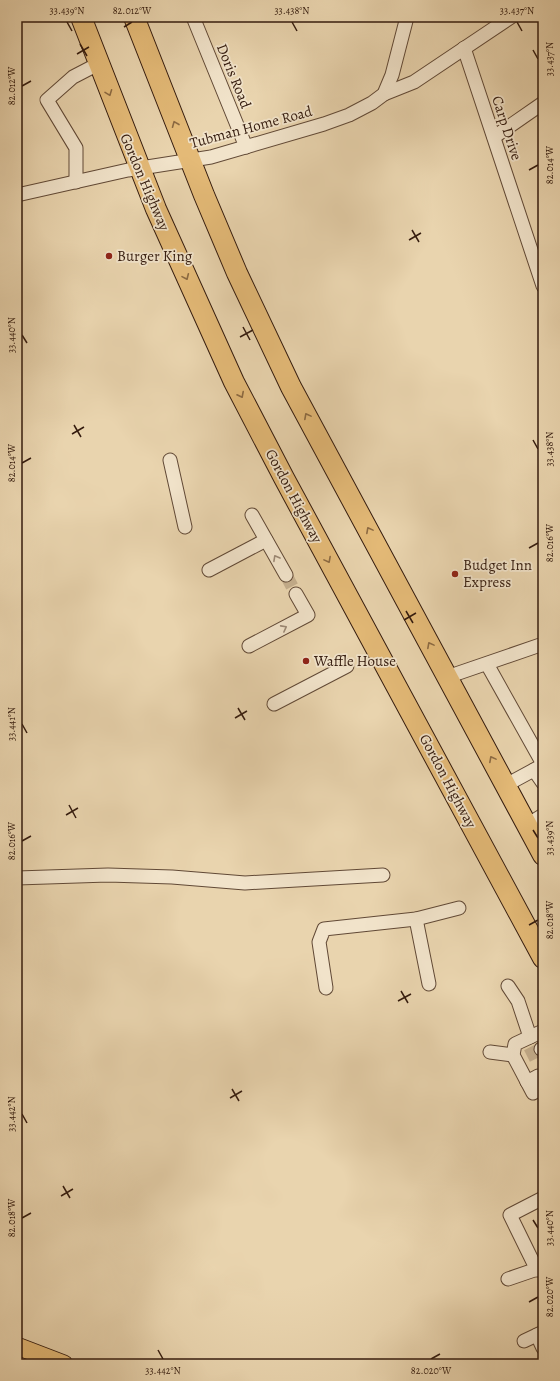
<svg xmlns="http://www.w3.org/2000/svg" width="560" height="1381" font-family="Alegreya,serif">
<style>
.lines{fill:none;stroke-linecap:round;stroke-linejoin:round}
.minor-tunnel{stroke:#c5af8e;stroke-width:13;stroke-dasharray:13 6;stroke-linecap:butt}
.minor-casing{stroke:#614936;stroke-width:15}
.major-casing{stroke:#341b0e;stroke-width:19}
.highway-casing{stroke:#341b0e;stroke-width:22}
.minor{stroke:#f1e3ca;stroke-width:13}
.major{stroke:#e4ba77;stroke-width:17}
.highway{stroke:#e4ba77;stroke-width:20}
.oneway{stroke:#8c6a42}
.oneway2{stroke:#9c8975}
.ticks{fill:none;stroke:#341b0e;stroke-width:1.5}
.poi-dot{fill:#8f2418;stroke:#f1e3ca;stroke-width:1.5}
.labels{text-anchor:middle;stroke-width:3.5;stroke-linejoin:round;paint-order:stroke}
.street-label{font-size:15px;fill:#341b0e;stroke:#f1e3ca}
.poi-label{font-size:15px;fill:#341b0e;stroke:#f1e3ca;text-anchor:start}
.neatline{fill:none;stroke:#341b0e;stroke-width:1.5}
.ticks-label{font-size:10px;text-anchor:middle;fill:#341b0e}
</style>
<rect width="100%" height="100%" fill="#e9d4ae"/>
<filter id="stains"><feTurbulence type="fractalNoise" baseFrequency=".005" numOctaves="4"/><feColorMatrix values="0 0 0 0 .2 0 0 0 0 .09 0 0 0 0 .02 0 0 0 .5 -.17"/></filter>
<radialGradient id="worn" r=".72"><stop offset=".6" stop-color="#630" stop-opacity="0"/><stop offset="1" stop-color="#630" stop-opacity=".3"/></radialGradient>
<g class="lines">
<g class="minor-tunnel">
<path d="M286 575 296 594"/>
<path d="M527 1056 541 1049"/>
</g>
<defs>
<g id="minor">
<path d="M193 17 246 147"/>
<path d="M464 48 543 286"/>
<path d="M384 94 414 82 511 17"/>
<path d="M494 137 543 103"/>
<path d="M76 182V148L47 100 73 77 98 64"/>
<path d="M17 195 128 170 211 157 324 124 349 115 372 103 384 94 392 75 407 17"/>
<path d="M170 460 185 527"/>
<path d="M252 515 286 575"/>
<path d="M209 570 266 540"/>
<path d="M249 646 308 615 296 594"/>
<path d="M487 664 543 764"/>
<path d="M447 677 543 644"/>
<path d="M274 704 347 666"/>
<path d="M534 770 543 783"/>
<path d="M506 785 543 765"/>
<path d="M527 825 543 815"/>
<path d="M17 878 108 875 172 877 245 883 383 875"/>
<path d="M416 919 429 984"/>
<path d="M508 986 518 1001 530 1037"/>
<path d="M326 988 319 942 324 929 416 919 459 908"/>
<path d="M543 1031 515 1044 513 1055 533 1093 543 1087"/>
<path d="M541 1049 543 1048"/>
<path d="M490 1052 513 1055"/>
<path d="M527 1082 538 1076"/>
<path d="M537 1270 510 1215 543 1198"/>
<path d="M508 1279 543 1267"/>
<path d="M537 1335 543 1348"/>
<path d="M524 1341 543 1332"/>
</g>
<path id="major" d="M17 1346 64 1364"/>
<g id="highway">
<path d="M81 17 156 209 234 382 284 478 543 958"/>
<path d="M134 17 204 195 237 273 291 387 543 855"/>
</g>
</defs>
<use href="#minor" class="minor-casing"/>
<use href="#major" class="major-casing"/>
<use href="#highway" class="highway-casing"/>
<use href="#minor" class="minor"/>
<use href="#major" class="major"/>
<use href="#highway" class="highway"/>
</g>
<defs><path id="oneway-chevron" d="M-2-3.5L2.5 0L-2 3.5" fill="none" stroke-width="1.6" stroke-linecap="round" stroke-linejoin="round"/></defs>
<g class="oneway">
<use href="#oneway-chevron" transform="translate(109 93) rotate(69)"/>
<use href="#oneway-chevron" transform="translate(175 124) rotate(-112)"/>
<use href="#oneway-chevron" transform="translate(186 277) rotate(66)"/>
<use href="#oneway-chevron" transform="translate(241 395) rotate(63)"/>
<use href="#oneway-chevron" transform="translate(307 416) rotate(-118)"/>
<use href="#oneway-chevron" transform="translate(369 530) rotate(-118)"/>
<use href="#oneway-chevron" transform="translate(328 560) rotate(62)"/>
<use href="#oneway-chevron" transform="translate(430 645) rotate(-118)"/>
<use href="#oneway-chevron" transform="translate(492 759) rotate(-118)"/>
</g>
<g class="oneway2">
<use href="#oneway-chevron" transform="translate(276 558) rotate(-119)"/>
<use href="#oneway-chevron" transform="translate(284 628) rotate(-28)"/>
</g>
<path class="ticks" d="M67 22 72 31M292 22 297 31M517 22 522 31M124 27 132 22M80 44 87 56M533 50 538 59M77 54 89 47M22 86 31 81M529 170 538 165M412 230 419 242M409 240 421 233M243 327 250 340M22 335 27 343M240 337 253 330M74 425 81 437M72 434 84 427M533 440 538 449M22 463 31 458M529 548 538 543M406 611 413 623M404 620 416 613M238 708 245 720M235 718 247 711M22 724 27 733M69 805 76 818M66 815 78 808M533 830 538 838M22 841 31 836M529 925 538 920M401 991 408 1003M398 1001 411 994M232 1089 239 1101M230 1098 242 1091M22 1114 27 1123M63 1186 70 1198M61 1196 73 1189M22 1218 31 1213M533 1220 538 1228M529 1302 538 1297M158 1350 163 1359M431 1359 440 1354"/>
<g class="poi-dot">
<circle cx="109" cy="256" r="4"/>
<circle cx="455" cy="574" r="4"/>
<circle cx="306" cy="661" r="4"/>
</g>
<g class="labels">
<g class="street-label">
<text transform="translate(234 76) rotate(68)" y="5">Doris Road</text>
<text transform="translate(251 127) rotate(-15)" y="5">Tubman Home Road</text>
<text transform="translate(507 128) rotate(72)" y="5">Carp Drive</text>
<text transform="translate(145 182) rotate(67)" y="5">Gordon Highway</text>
<text transform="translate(294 496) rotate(62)" y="5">Gordon Highway</text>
<text transform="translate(448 781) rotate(62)" y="5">Gordon Highway</text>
</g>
<g class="poi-label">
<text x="117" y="261">Burger King</text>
<text x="463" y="570">Budget Inn<tspan x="463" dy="17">Express</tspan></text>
<text x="314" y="666">Waffle House</text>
</g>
</g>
<rect width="560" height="1381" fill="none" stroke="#e9d4ae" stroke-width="44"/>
<rect x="22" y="22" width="516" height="1337" class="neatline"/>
<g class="ticks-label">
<text x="67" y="14">33.439°N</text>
<text x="132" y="14">82.012°W</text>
<text x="292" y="14">33.438°N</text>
<text x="517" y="14">33.437°N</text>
<text transform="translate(549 59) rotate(-90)" y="4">33.437°N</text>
<text transform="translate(11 86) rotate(-90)" y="4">82.012°W</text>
<text transform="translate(549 165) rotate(-90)" y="4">82.014°W</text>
<text transform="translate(11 335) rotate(-90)" y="4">33.440°N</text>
<text transform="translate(549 449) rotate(-90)" y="4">33.438°N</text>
<text transform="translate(11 463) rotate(-90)" y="4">82.014°W</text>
<text transform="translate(549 543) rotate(-90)" y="4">82.016°W</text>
<text transform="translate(11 724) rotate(-90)" y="4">33.441°N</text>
<text transform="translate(549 838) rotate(-90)" y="4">33.439°N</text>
<text transform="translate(11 841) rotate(-90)" y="4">82.016°W</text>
<text transform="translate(549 920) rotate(-90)" y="4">82.018°W</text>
<text transform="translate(11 1114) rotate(-90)" y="4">33.442°N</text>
<text transform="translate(11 1218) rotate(-90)" y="4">82.018°W</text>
<text transform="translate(549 1228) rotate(-90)" y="4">33.440°N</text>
<text transform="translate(549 1297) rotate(-90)" y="4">82.020°W</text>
<text x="163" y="1374">33.442°N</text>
<text x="431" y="1374">82.020°W</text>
</g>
<rect width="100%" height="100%" filter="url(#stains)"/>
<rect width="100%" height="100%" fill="url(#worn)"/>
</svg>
